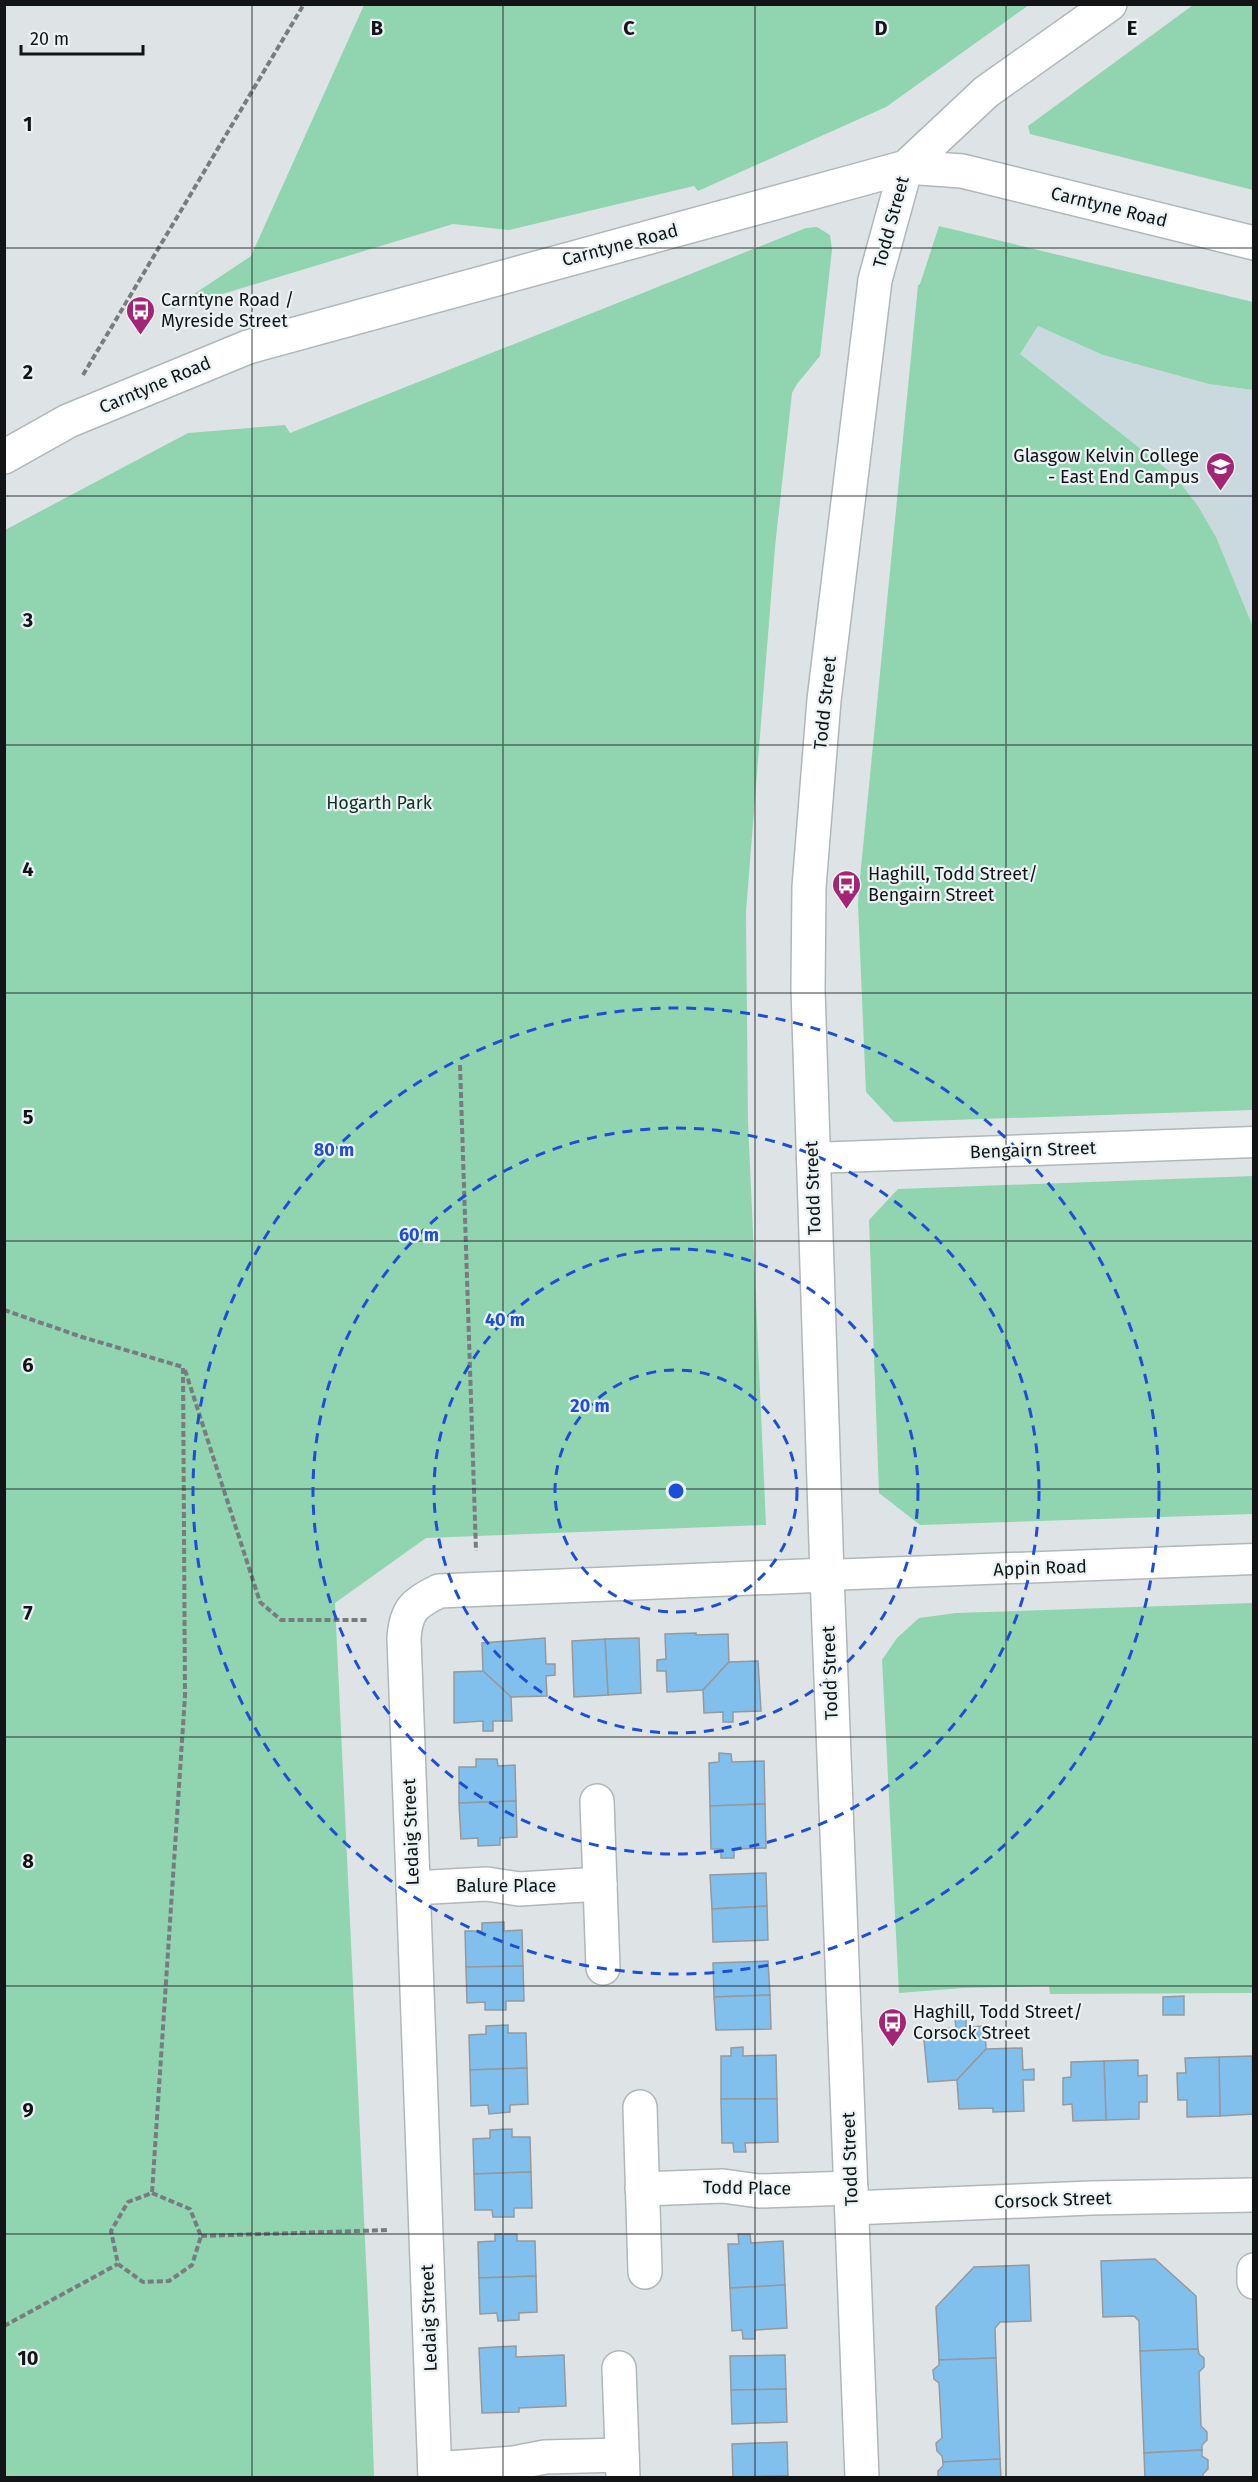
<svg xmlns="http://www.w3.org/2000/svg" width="1258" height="2482" font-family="'Fira Sans',sans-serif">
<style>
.built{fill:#cad9dd}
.green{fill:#90d5af}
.building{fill:#81c0ed;stroke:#95999d;stroke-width:1.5}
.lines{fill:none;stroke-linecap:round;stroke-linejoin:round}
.pedestrian-casing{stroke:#b1b7b9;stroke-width:33}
.minor-casing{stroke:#b1b7b9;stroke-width:36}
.tertiary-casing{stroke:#b1b7b9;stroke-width:36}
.path{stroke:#787c7e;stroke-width:4;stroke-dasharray:6 3;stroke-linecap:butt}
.pedestrian{stroke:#fff;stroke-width:30}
.minor{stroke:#fff;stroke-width:33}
.tertiary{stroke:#fff;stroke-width:33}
.grid{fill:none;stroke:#121415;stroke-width:1.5;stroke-opacity:0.55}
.ring{fill:none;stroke:#1d4ed8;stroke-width:3;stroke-dasharray:10 8}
.labels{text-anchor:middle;stroke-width:4.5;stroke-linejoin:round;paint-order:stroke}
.street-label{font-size:18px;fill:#121415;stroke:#ebf2f3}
.poi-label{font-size:18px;fill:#121415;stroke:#ebf2f3;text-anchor:start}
.park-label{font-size:18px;fill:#123222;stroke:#ebf2f3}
.grid-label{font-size:20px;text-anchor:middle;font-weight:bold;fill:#121415;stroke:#ebf2f3;stroke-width:4.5;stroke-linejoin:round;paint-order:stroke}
.centre{fill:#1d4ed8;stroke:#ebf2f3;stroke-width:3}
.ring-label{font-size:18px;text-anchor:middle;font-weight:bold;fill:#1d4ed8;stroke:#ebf2f3;stroke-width:4.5;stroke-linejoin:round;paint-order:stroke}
</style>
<rect width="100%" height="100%" fill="#dee4e6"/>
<path class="built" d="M1038 326 1103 355 1209 384 1253 390V627L1216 537 1198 506 1174 475 1020 354Z"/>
<g class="green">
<path d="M364 5V4L1029 5 886 107 698 191 694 186 509 230 453 224 170 310 251 256Z"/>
<path d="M1193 5H1253V190L1030 134 1028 126Z"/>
<path d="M939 226 1253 302V390L1209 384 1103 355 1038 326 1020 354 1174 475 1198 506 1216 537 1253 627V1110L894 1122 866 1092 858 905 859 888 918 285 920 284Z"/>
<path d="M817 227 830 235 832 250 820 356 797 384 792 393 775 547 746 912 748 1121 766 1525 426 1538 335 1603 369 2324 374 2477H5V530L188 433 285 425 290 433 806 228Z"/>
<path d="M1253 1176V1514L920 1525 879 1493 869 1220 898 1189Z"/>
<path d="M1253 1603V1993L1050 1994 1049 1986 963 1988 899 1993 882 1660 897 1638 919 1618 956 1613Z"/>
</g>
<g class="building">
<path d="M696 1633V1635L728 1634 729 1662 703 1690 667 1692 666 1671H657V1660L666 1659 665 1634Z"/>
<path d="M545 1638 546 1664H555V1675L546 1676 547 1696 511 1697 483 1671 482 1643Z"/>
<path d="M639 1638 641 1693 608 1695 605 1639Z"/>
<path d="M605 1639 608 1695 574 1697 572 1641Z"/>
<path d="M758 1661 761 1711 733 1712V1722H723V1712L704 1713 703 1690 729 1662Z"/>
<path d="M483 1671 511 1697 512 1721H493V1731H483V1721L454 1723V1672Z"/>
<path d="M719 1753 731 1754 732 1762 764 1761 765 1804 710 1806 709 1763 719 1762Z"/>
<path d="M476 1759H497L498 1766 515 1765 516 1801 459 1803V1767H476Z"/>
<path d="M516 1801 517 1837 500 1838V1845L478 1846V1838L461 1839 459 1803Z"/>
<path d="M765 1804 766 1848 734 1849V1858H721V1849H711L710 1806Z"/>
<path d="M766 1873 767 1906 712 1909 710 1875Z"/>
<path d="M767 1906 768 1940 713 1942 712 1909Z"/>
<path d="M504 1922V1931L522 1930 523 1966 466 1967 465 1931H482V1923Z"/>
<path d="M768 1961 770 1995 714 1997 713 1963Z"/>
<path d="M523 1966 524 2001H506V2010H485V2002L467 2003 466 1967Z"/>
<path d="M770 1995 771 2029 716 2030 714 1997Z"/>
<path d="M1184 1996V2015H1163V1997Z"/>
<path d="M966 2017V2027L985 2026 986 2049 957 2080 928 2082 923 2029 956 2028 955 2018Z"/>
<path d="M508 2025V2033H526L527 2068 470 2070 469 2035 486 2034V2026Z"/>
<path d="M743 2047V2056L776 2055 777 2099H721V2056H731V2048Z"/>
<path d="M1022 2048 1023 2070 1034 2069V2080H1023L1024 2111 993 2112V2108L959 2109 957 2080 986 2049Z"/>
<path d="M1252 2056 1254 2114 1220 2116 1219 2057Z"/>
<path d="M1219 2057 1220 2116 1187 2117V2100H1178L1177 2073H1186L1185 2058Z"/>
<path d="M1138 2060V2076L1147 2075V2102H1139V2119L1106 2120 1104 2061Z"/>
<path d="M1104 2061 1106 2120 1073 2121 1072 2104 1063 2105V2078L1071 2077V2062Z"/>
<path d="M527 2068 528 2104 510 2105V2112L489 2114 488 2105 471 2106 470 2070Z"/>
<path d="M721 2099H777L778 2142 745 2143 746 2152H734L733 2143H722Z"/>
<path d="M512 2129V2137H530L531 2172 474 2174 473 2139 490 2138V2130Z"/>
<path d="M531 2172 532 2208H514V2217H493L492 2210H475L474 2174Z"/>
<path d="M495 2234H517V2241H535L536 2276 479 2278 478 2242 495 2241Z"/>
<path d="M738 2234H750L751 2243 783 2241 785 2285 730 2288 728 2244H739Z"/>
<path d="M1155 2259 1196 2296 1198 2349 1140 2351 1139 2321 1134 2316 1103 2317 1101 2261Z"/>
<path d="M1029 2265 1031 2321 1000 2322 995 2328 996 2358 939 2360 936 2307 974 2267Z"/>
<path d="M536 2276 537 2312 519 2313V2320L498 2321 497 2313 480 2314 479 2278Z"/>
<path d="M785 2285 787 2328 755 2330V2339H743L742 2330 732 2331 730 2288Z"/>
<path d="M516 2346V2357L564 2355 566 2406 519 2408V2412L482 2413 479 2348Z"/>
<path d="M1198 2349 1199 2354 1204 2358V2367L1199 2372 1201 2426 1207 2432V2440L1202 2445V2450L1144 2453 1140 2351Z"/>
<path d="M785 2355 786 2389 731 2390 730 2356Z"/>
<path d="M996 2358 1000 2459 943 2462 942 2456 937 2451 936 2443 942 2438 939 2383 934 2379 933 2370 939 2365V2360Z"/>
<path d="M786 2389 787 2422 732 2424 731 2390Z"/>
<path d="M787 2442 788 2476 733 2477 732 2444Z"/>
<path d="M1202 2450V2456L1208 2460V2469L1203 2474V2478H1145L1144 2453Z"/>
<path d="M1000 2459 1001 2478H938V2471L943 2466V2462Z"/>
<path d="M788 2476V2478L733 2477Z"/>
</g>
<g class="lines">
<defs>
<g id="pedestrian">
<path d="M812 1158 1254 1142"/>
<path d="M827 1575 1254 1559"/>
</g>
<g id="minor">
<path d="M597 1801 603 1968"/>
<path d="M413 1888 487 1884 519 1889 600 1884"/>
<path d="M640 2107 645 2272"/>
<path d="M642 2189 723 2186 759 2191 851 2188"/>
<path d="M852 2208 1091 2198 1254 2195"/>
<path d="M1254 2270V2282"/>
<path d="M619 2368 623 2476"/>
<path d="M435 2469 514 2463 545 2457 622 2455"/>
<path d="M435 2478 404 1638C406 1610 414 1603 439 1591L827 1575"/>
</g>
<g id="tertiary">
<path d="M4 457 68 421 248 347 906 167 962 171 1254 243"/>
<path d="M862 2478 827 1575 808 989 809 887 824 700 875 280 906 167 986 92 1110 4"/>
</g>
</defs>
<use href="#pedestrian" class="pedestrian-casing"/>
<use href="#minor" class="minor-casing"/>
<use href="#tertiary" class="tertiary-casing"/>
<g class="path">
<path d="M83 375 304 4"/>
<path d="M460 1065 476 1551"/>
<path d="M4 1310 82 1337 183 1367 185 1696 152 2193"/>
<path d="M185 1370 260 1602 281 1620H368"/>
<path d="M152 2193 190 2209 201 2236 192 2265 169 2281 143 2282 118 2264 111 2231 128 2202Z"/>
<path d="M201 2236 389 2230"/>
<path d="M4 2326 118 2264"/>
</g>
<use href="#pedestrian" class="pedestrian"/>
<use href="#minor" class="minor"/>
<use href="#tertiary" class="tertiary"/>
</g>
<path class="grid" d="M252 4V2478M503 4V2478M755 4V2478M1006 4V2478M4 248H1254M4 496H1254M4 745H1254M4 993H1254M4 1241H1254M4 1489H1254M4 1737H1254M4 1986H1254M4 2234H1254"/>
<g class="ring">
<circle cx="676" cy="1491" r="121"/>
<circle cx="676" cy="1491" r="242"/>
<circle cx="676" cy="1491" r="363"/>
<circle cx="676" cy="1491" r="483"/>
</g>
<defs>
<symbol id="bus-pin" viewBox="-11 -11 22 30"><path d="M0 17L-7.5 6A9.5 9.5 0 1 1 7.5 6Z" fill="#a42575" stroke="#ebf2f3"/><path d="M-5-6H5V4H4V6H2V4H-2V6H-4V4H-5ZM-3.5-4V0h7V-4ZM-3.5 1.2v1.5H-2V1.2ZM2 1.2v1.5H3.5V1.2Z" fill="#fff"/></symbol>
<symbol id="university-pin" viewBox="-11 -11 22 30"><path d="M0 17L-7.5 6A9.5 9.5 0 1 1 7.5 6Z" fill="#a42575" stroke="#ebf2f3"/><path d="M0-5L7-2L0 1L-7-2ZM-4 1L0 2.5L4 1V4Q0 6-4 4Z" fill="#fff"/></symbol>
</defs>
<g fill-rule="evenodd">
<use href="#bus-pin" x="124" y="294" width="33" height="45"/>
<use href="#university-pin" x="1204" y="450" width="33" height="45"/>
<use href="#bus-pin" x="830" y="868" width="33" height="45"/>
<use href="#bus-pin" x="876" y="2006" width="33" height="45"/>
</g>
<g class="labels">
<g class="street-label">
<text transform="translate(1109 207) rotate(14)" y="6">Carntyne Road</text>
<text transform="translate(891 222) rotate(-75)" y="6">Todd Street</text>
<text transform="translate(620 245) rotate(-15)" y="6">Carntyne Road</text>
<text transform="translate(155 385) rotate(-23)" y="6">Carntyne Road</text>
<text transform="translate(825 703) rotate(-84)" y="6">Todd Street</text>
<text transform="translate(1033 1150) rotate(-2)" y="6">Bengairn Street</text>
<text transform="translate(813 1188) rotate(-92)" y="6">Todd Street</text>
<text transform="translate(1040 1568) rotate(-2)" y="6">Appin Road</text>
<text transform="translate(830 1673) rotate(-92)" y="6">Todd Street</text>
<text transform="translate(411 1832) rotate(-92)" y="6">Ledaig Street</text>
<text x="506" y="1892">Balure Place</text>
<text transform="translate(850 2159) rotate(-92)" y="6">Todd Street</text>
<text transform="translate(747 2188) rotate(1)" y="6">Todd Place</text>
<text transform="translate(1053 2200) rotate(-2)" y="6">Corsock Street</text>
<text transform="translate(429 2318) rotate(-92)" y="6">Ledaig Street</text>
</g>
<g class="poi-label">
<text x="161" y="306">Carntyne Road /<tspan x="161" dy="21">Myreside Street</tspan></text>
<text x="1199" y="462" text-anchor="end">Glasgow Kelvin College<tspan x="1199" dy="21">- East End Campus</tspan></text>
<text x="868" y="880">Haghill, Todd Street/<tspan x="868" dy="21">Bengairn Street</tspan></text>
<text x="913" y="2018">Haghill, Todd Street/<tspan x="913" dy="21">Corsock Street</tspan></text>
</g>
<g class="park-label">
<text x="379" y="809">Hogarth Park</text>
</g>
</g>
<g class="grid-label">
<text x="377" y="35">B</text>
<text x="629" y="35">C</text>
<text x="881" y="35">D</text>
<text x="1132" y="35">E</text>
<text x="28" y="131">1</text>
<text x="28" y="379">2</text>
<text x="28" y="627">3</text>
<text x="28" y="876">4</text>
<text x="28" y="1124">5</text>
<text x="28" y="1372">6</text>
<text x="28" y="1620">7</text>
<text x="28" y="1868">8</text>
<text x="28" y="2117">9</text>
<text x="28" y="2365">10</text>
</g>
<circle cx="676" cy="1491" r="9" class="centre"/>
<g class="ring-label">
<text x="334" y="1156">80 m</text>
<text x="419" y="1241">60 m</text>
<text x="505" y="1326">40 m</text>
<text x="590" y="1412">20 m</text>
</g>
<rect width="1258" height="2482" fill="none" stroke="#121415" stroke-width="12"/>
<path d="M21 45v9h122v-9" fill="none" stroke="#121415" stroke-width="3"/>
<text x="30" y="45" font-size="18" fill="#121415" stroke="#ebf2f3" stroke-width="4.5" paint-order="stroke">20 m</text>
</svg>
